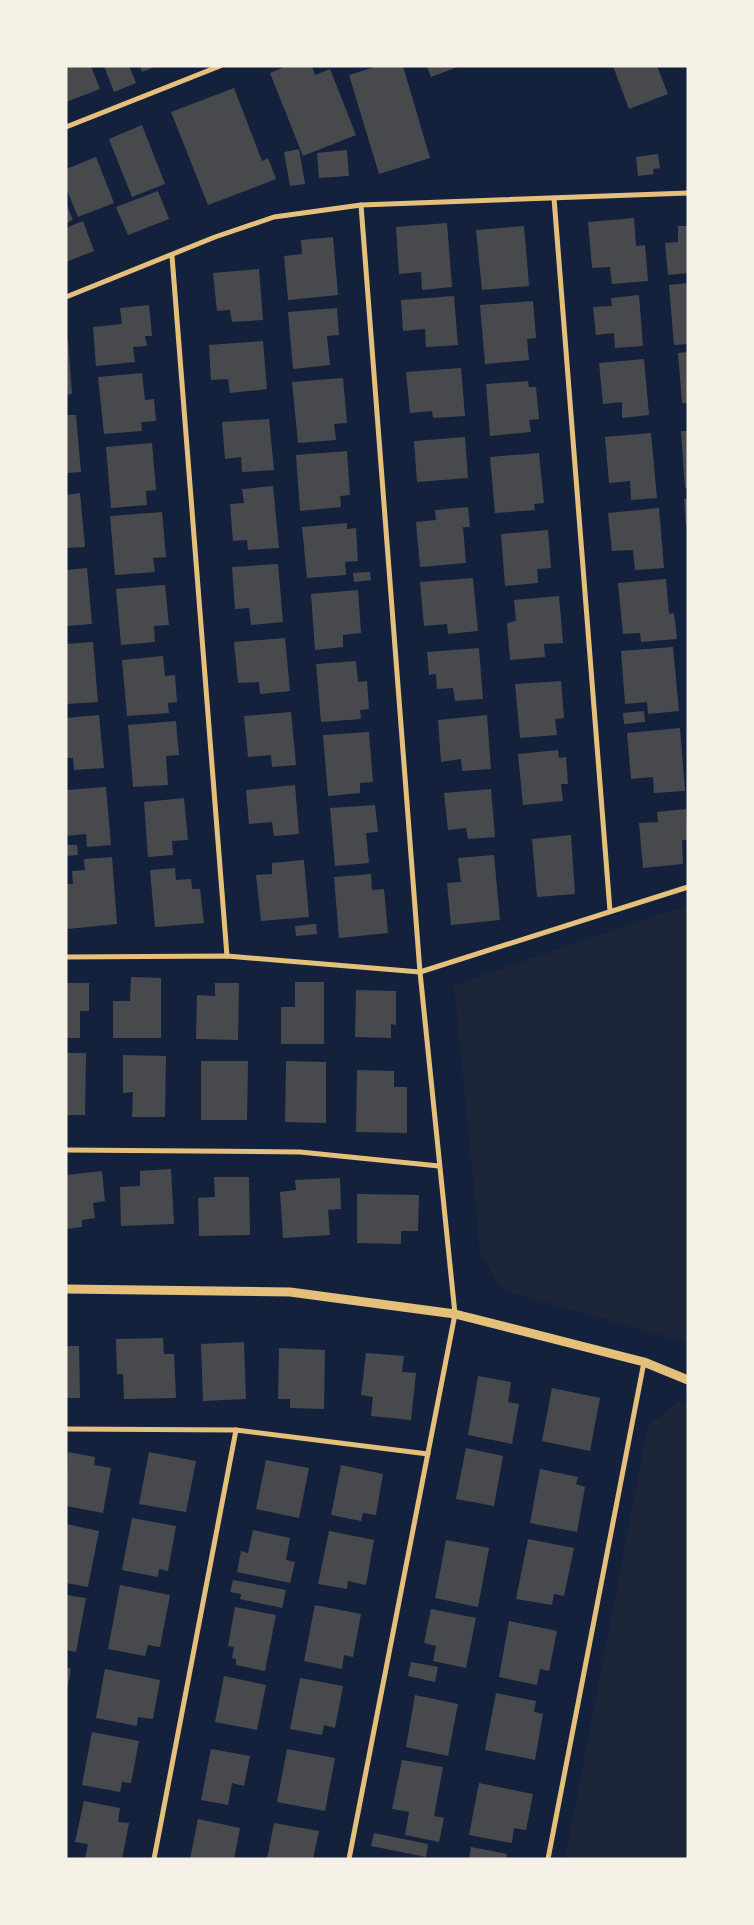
<svg xmlns="http://www.w3.org/2000/svg" width="754" height="1925" font-family="Georgia,serif">
<style>
.green{fill:#1d2539}
.building{fill:#48494c}
.lines{fill:none;stroke-linecap:round;stroke-linejoin:round}
.minor{stroke:#e5c07b;stroke-width:5}
.tertiary{stroke:#e5c07b;stroke-width:9}
</style>
<rect width="100%" height="100%" fill="#14213d"/>
<g class="green">
<path d="M688 905V1343L502 1290 480 1253 454 985Z"/>
<path d="M679 1401 688 1405V1859H565L648 1426Z"/>
</g>
<g class="building">
<path d="M66 66H91L100 89 66 102Z"/>
<path d="M104 66H129L136 83 114 92Z"/>
<path d="M140 66H157L142 72Z"/>
<path d="M287 66H312L315 75 330 69 356 135 303 156 270 73Z"/>
<path d="M378 66H403L430 158 379 174 349 75Z"/>
<path d="M427 66H460L431 77Z"/>
<path d="M613 66H657L668 94 629 109Z"/>
<path d="M234 88 262 161 268 158 276 179 208 205 171 112Z"/>
<path d="M142 125 165 184 132 197 109 139Z"/>
<path d="M299 149 305 184 290 186 284 152Z"/>
<path d="M347 150 349 176 319 178 317 153Z"/>
<path d="M658 154 660 168 653 169 654 174 638 176 636 157Z"/>
<path d="M96 157 114 203 78 217 66 188V169Z"/>
<path d="M158 191 169 219 128 235 116 207Z"/>
<path d="M66 203 73 220 66 223Z"/>
<path d="M634 218 636 246 645 245 648 281 612 284 610 267 592 268 588 222Z"/>
<path d="M83 221 94 251 66 262V228Z"/>
<path d="M447 223 452 287 422 290 421 272 399 274 396 227Z"/>
<path d="M524 226 529 286 482 290 476 230Z"/>
<path d="M678 226H688V273L668 275 665 243 678 242Z"/>
<path d="M333 237 338 295 288 300 284 256 302 254 301 240Z"/>
<path d="M259 269 263 320 232 322 230 310 217 311 213 273Z"/>
<path d="M688 283V344L674 345 669 285Z"/>
<path d="M639 295 643 346 615 348 614 333 596 335 593 307 612 306 611 298Z"/>
<path d="M454 296 458 345 426 347 425 329 403 331 401 300Z"/>
<path d="M533 301 536 338 527 339 529 360 485 364 480 305Z"/>
<path d="M149 305 152 336H145L147 346 133 347 135 362 96 366 93 327 122 324 120 308Z"/>
<path d="M337 308 339 335 327 336 330 365 293 369 288 312Z"/>
<path d="M66 340H68L72 394 66 395Z"/>
<path d="M263 341 267 389 230 393 228 379 211 380 209 345Z"/>
<path d="M688 352V403H682L678 353Z"/>
<path d="M644 359 649 415 622 418V402L603 404 599 363Z"/>
<path d="M461 368 465 416 433 418 432 411 410 413 406 372Z"/>
<path d="M142 373 145 400 154 399 156 421 141 422 142 431 104 434 98 377Z"/>
<path d="M343 378 347 423 334 424 336 440 298 443 292 382Z"/>
<path d="M528 381 529 387H536L539 419 529 420 531 432 490 436 486 384Z"/>
<path d="M66 415H76L81 472 66 473Z"/>
<path d="M269 419 274 470 242 472 241 457 225 459 222 422Z"/>
<path d="M681 431H688V488H685Z"/>
<path d="M651 433 657 498 631 500 630 481 609 483 605 437Z"/>
<path d="M465 437 468 478 417 482 414 441Z"/>
<path d="M152 443 156 490 146 491 147 505 111 508 106 447Z"/>
<path d="M347 451 350 495 340 496 341 507 300 511 296 455Z"/>
<path d="M539 453 544 503 534 504 535 510 495 513 490 457Z"/>
<path d="M273 486 279 548 248 550 247 540 233 541 230 504 244 503 242 489Z"/>
<path d="M80 493 85 547 66 548V495Z"/>
<path d="M684 499H688V526H686Z"/>
<path d="M468 507 470 527H463L466 563 420 567 416 522 436 520 435 510Z"/>
<path d="M659 508 664 568 635 570 633 550 612 551 608 513Z"/>
<path d="M162 512 166 557 153 558 155 572 115 575 110 516Z"/>
<path d="M347 523V529L356 528 358 561 345 562 346 575 307 578 302 527Z"/>
<path d="M548 530 551 568 537 569 538 583 505 586 501 534Z"/>
<path d="M278 564 283 622 251 625 249 608 235 609 232 567Z"/>
<path d="M87 568 92 624 66 626V570Z"/>
<path d="M370 572 371 580 354 582 353 573Z"/>
<path d="M473 578 478 631 448 634 447 624 424 626 420 582Z"/>
<path d="M666 579 669 614 674 613 677 639 641 642 640 633 623 634 618 583Z"/>
<path d="M165 585 169 625 154 626 155 642 121 645 116 589Z"/>
<path d="M358 590 361 633 343 635V647L315 650 311 594Z"/>
<path d="M559 596 563 643 544 644 545 657 510 660 507 623 516 621 514 600Z"/>
<path d="M285 638 290 691 260 694 259 682 238 683 234 642Z"/>
<path d="M93 642 98 702 66 704V644Z"/>
<path d="M673 647 679 711 648 714 647 702 625 704 621 651Z"/>
<path d="M479 648 483 699 455 701 453 688 437 689 436 674 429 675 427 652Z"/>
<path d="M163 656 165 676 175 675 177 702 168 703 169 713 127 716 122 660Z"/>
<path d="M356 661 358 682 367 681 369 709 360 710 361 719 321 722 316 664Z"/>
<path d="M561 681 564 718 555 719 557 735 520 738 515 684Z"/>
<path d="M644 711 645 722 624 724 623 713Z"/>
<path d="M291 712 296 765 272 767 271 755 248 757 244 716Z"/>
<path d="M99 715 104 768 74 770 73 758H66V718Z"/>
<path d="M487 715 491 769 462 771 461 759 441 762 438 720Z"/>
<path d="M176 721 179 755 166 756 168 785 133 787 128 725Z"/>
<path d="M680 728 685 791 654 793 653 777 631 779 627 733Z"/>
<path d="M369 732 373 782 360 783V793L328 796 323 735Z"/>
<path d="M558 750 559 758 566 757 568 784H561L563 801 523 805 518 754Z"/>
<path d="M295 785 299 834 274 836 272 822 249 824 246 790Z"/>
<path d="M106 787 111 845 87 847 86 834 66 836V790Z"/>
<path d="M491 789 495 837 468 839 466 828 448 830 444 793Z"/>
<path d="M184 798 188 840 172 841 173 855 148 857 144 802Z"/>
<path d="M375 805 378 832 366 833 369 863 335 866 330 808Z"/>
<path d="M686 809 688 840H682L683 864 643 868 639 823 658 822 657 812Z"/>
<path d="M571 835 575 894 537 897 532 839Z"/>
<path d="M66 845H77L78 855 66 856Z"/>
<path d="M494 855 500 920 451 925 447 883 461 882 458 858Z"/>
<path d="M112 857 117 924 67 929 66 884H73L72 871 85 870 84 859Z"/>
<path d="M304 860 309 917 261 921 256 875 272 874V863Z"/>
<path d="M175 868 176 880 191 879 192 889H200L204 923 155 927 150 870Z"/>
<path d="M371 874 372 890 384 889 388 933 339 938 334 877Z"/>
<path d="M316 924 317 934 296 936 295 926Z"/>
<path d="M131 977 161 978V1038H113V1001H130Z"/>
<path d="M295 982H324V1044H281V1007H295Z"/>
<path d="M66 983H89V1011H80V1038H66Z"/>
<path d="M215 983H239L238 1040 196 1039 197 995 215 996Z"/>
<path d="M356 990 396 991V1025L391 1024V1038L355 1037Z"/>
<path d="M66 1053H86L85 1115H66Z"/>
<path d="M123 1055 166 1056 165 1117H132L133 1092 123 1093Z"/>
<path d="M201 1061H248L247 1120H201Z"/>
<path d="M286 1061 326 1062V1123L285 1122Z"/>
<path d="M357 1070 394 1071V1087H407V1133L356 1132Z"/>
<path d="M171 1169 174 1224 121 1226 120 1187 140 1186V1171Z"/>
<path d="M102 1171 105 1201 93 1203 95 1218 82 1220V1227L66 1229V1175Z"/>
<path d="M214 1177H249L250 1235 199 1236 198 1198 215 1197Z"/>
<path d="M340 1178 341 1209 328 1210 330 1235 283 1238 280 1192 296 1190 295 1180Z"/>
<path d="M357 1194 419 1195 418 1231H401V1244L357 1243Z"/>
<path d="M163 1338 164 1354H174L176 1398 124 1399 123 1374H117L116 1339Z"/>
<path d="M244 1342 246 1399 203 1401 201 1344Z"/>
<path d="M66 1346H79L80 1398H66Z"/>
<path d="M279 1348 325 1350 324 1409 290 1408V1399H278Z"/>
<path d="M366 1353 404 1356 402 1372 416 1373 411 1420 371 1416 373 1397 361 1395Z"/>
<path d="M478 1376 511 1382 508 1402 519 1404 512 1444 468 1435Z"/>
<path d="M552 1388 600 1398 590 1451 542 1441Z"/>
<path d="M466 1448 503 1456 494 1506 456 1499Z"/>
<path d="M68 1452 95 1457 94 1465 111 1468 103 1513 66 1506Z"/>
<path d="M149 1452 196 1461 186 1512 139 1504Z"/>
<path d="M266 1460 309 1468 299 1518 256 1509Z"/>
<path d="M341 1465 383 1474 376 1515 363 1513 361 1521 331 1515Z"/>
<path d="M540 1469 578 1477 576 1484 585 1487 577 1532 530 1523Z"/>
<path d="M132 1518 176 1526 168 1571 159 1569 158 1577 122 1570Z"/>
<path d="M66 1524 99 1531 88 1587 66 1583Z"/>
<path d="M253 1530 290 1538 286 1560 295 1562 290 1583 237 1572 241 1551 248 1553Z"/>
<path d="M329 1531 374 1540 366 1585 348 1581 347 1589 318 1584Z"/>
<path d="M528 1539 574 1548 564 1596 554 1594 552 1605 516 1599Z"/>
<path d="M446 1540 489 1548 478 1607 435 1598Z"/>
<path d="M233 1580 286 1590 282 1608 240 1599 241 1594 230 1592Z"/>
<path d="M120 1585 170 1595 160 1647 148 1645 145 1656 108 1649Z"/>
<path d="M66 1595 86 1598 76 1652 66 1650Z"/>
<path d="M315 1605 361 1614 353 1657 344 1655 342 1669 304 1661Z"/>
<path d="M235 1607 276 1615 265 1671 236 1665V1659L232 1658 234 1647 228 1646Z"/>
<path d="M431 1609 476 1618 466 1668 433 1661 436 1646 424 1643Z"/>
<path d="M509 1621 557 1631 549 1671 540 1669 537 1685 499 1677Z"/>
<path d="M411 1662 438 1667 435 1682 408 1676Z"/>
<path d="M66 1667 71 1669 67 1690H66Z"/>
<path d="M105 1669 160 1680 153 1719 138 1717 137 1726 96 1718Z"/>
<path d="M224 1676 266 1685 257 1730 215 1722Z"/>
<path d="M300 1678 343 1686 335 1728 324 1725 322 1735 290 1729Z"/>
<path d="M496 1693 536 1701 534 1712 543 1714 535 1760 485 1750Z"/>
<path d="M415 1695 458 1704 448 1756 406 1747Z"/>
<path d="M92 1732 139 1741 131 1783 122 1782 120 1792 82 1785Z"/>
<path d="M211 1749 250 1756 244 1786 232 1783 228 1805 201 1800Z"/>
<path d="M287 1749 335 1758 325 1811 277 1802Z"/>
<path d="M402 1760 443 1767 434 1816 444 1818 439 1842 405 1835 409 1812 392 1809Z"/>
<path d="M479 1783 533 1794 526 1830 514 1828 512 1843 469 1835Z"/>
<path d="M84 1801 120 1808 118 1822 129 1823 122 1859H85L88 1844 75 1842Z"/>
<path d="M198 1819 240 1828 234 1859H190Z"/>
<path d="M274 1823 319 1831 313 1859H267Z"/>
<path d="M374 1833 428 1844 426 1857 371 1846Z"/>
<path d="M471 1847 507 1854 506 1859H469Z"/>
</g>
<g class="lines">
<g class="minor">
<path d="M66 127 220 66"/>
<path d="M554 198 610 911"/>
<path d="M172 256 227 956"/>
<path d="M66 297 215 237 274 217 361 205 688 193"/>
<path d="M66 957 227 956 420 972 688 887"/>
<path d="M66 1150 300 1152 439 1166"/>
<path d="M66 1429 236 1430 428 1454"/>
<path d="M154 1859 236 1430"/>
<path d="M349 1859 455 1314 420 972 361 205"/>
<path d="M548 1859 644 1362"/>
</g>
<path class="tertiary" d="M66 1289 290 1292 455 1314 644 1362 688 1380"/>
</g>
<rect width="754" height="1925" fill="none" stroke="#f6f1e7" stroke-width="135"/>
</svg>
